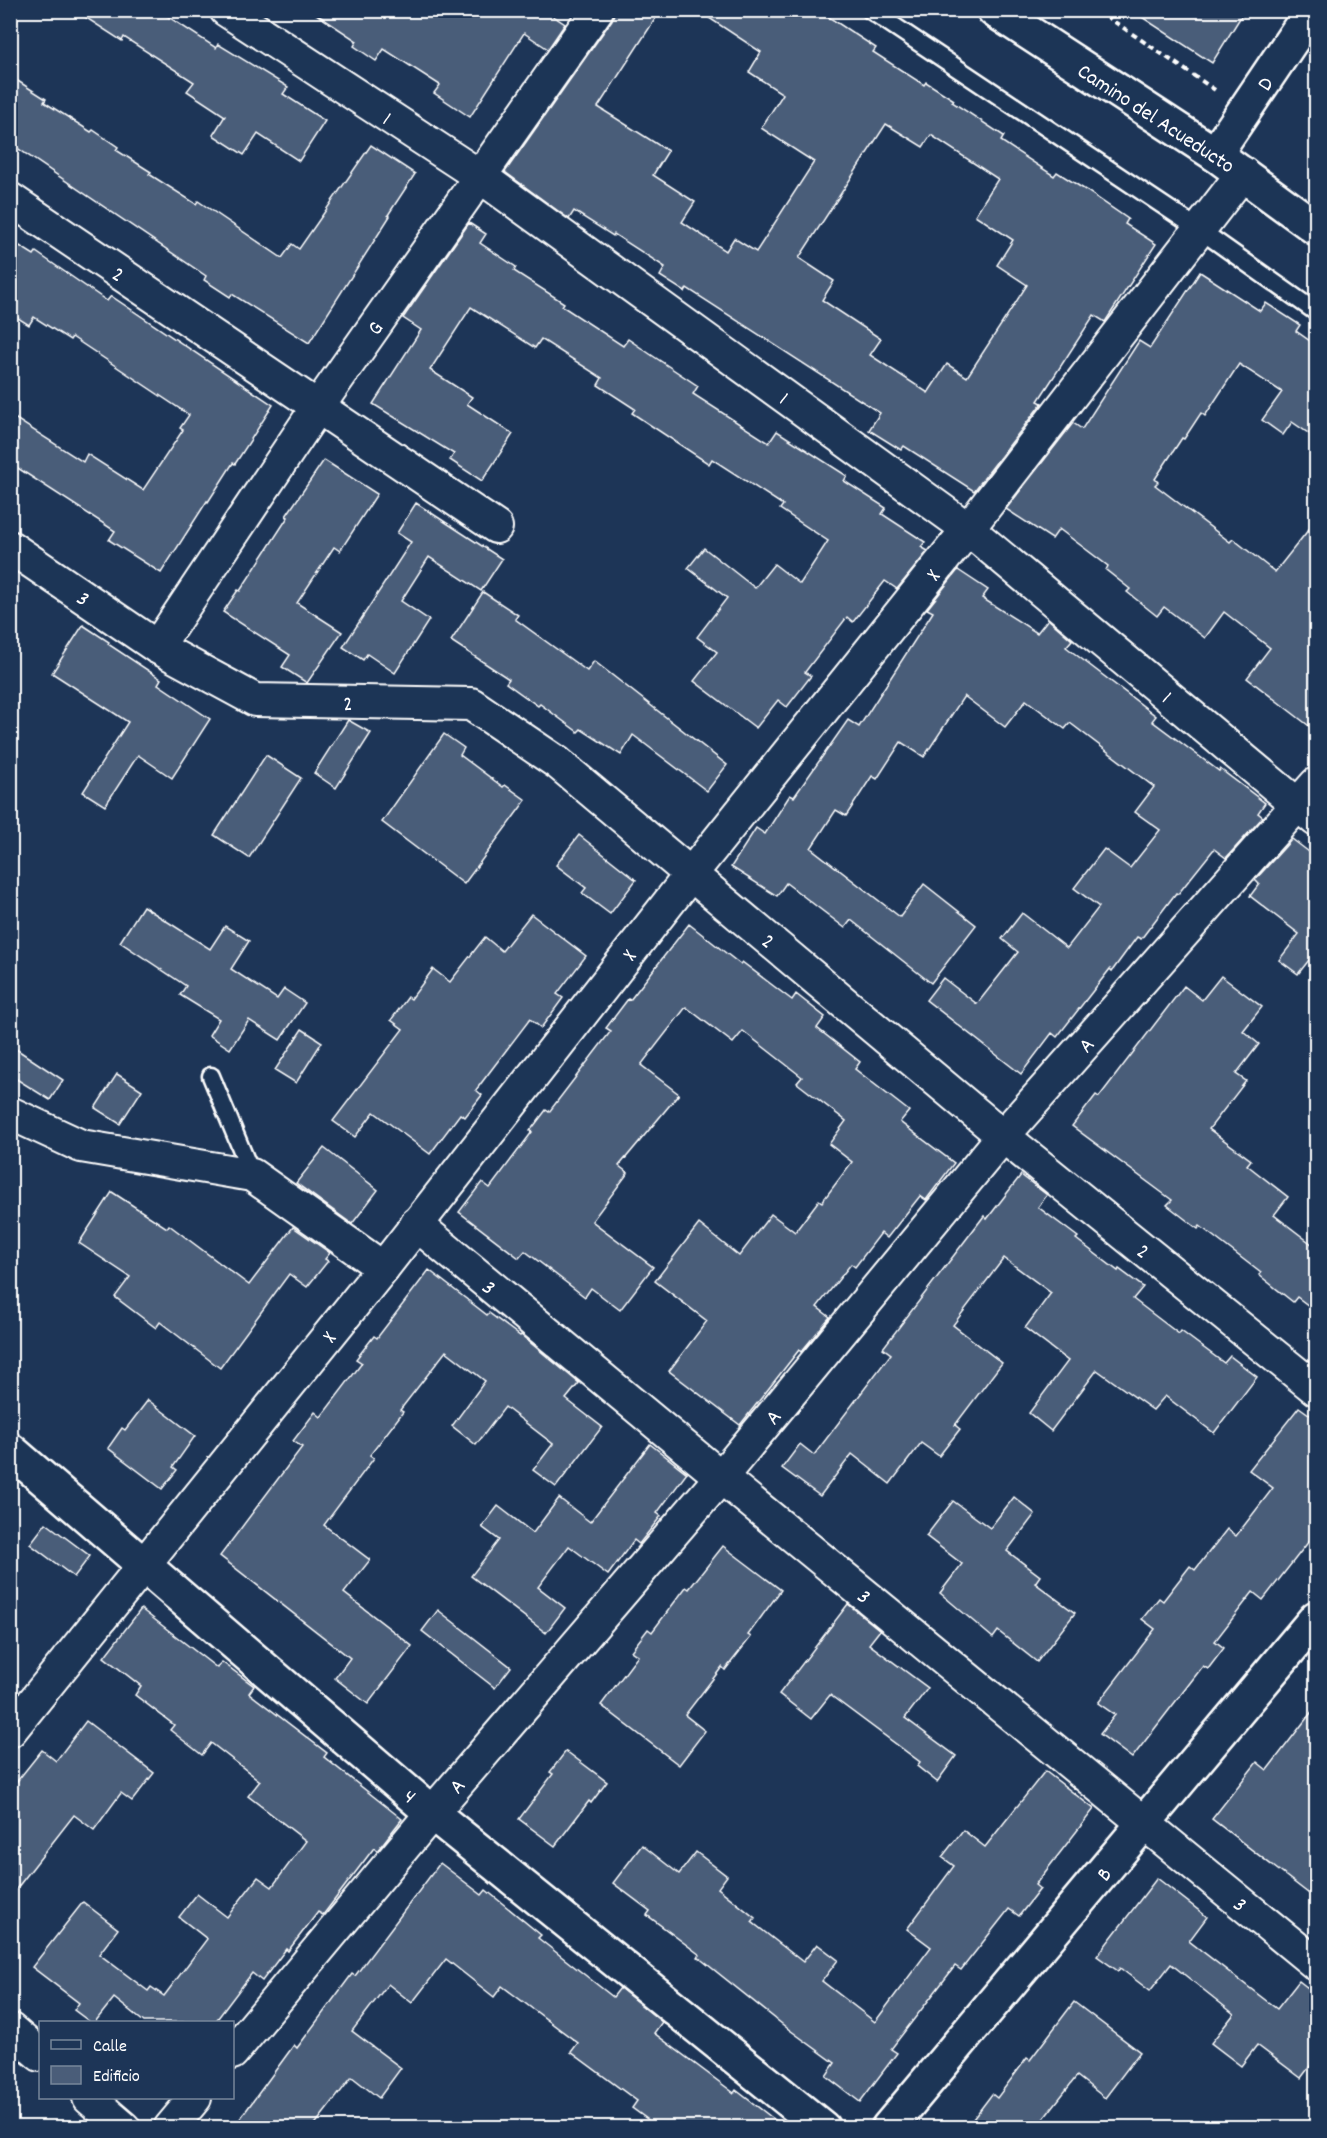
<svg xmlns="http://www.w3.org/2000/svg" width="1327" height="2138" font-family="Dekko,sans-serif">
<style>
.building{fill:#4a5d79;stroke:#fff;stroke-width:1.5;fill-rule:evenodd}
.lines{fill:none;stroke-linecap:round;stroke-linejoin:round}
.service-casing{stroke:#fff;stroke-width:21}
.minor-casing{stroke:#fff;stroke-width:36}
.tertiary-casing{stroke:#fff;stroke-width:38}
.secondary-casing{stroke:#fff;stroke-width:38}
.path{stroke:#fff;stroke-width:4;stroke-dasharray:6 4.5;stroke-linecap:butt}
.service{stroke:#1d3557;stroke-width:16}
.minor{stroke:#1d3557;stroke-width:32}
.tertiary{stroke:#1d3557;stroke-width:33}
.secondary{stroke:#1d3557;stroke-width:33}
.labels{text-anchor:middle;stroke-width:4.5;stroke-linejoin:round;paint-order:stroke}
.street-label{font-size:22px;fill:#fff;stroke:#1d3557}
</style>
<rect width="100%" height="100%" fill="#1d3557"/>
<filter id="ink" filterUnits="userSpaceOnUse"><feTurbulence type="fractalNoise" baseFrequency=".0167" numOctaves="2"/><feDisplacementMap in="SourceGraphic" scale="12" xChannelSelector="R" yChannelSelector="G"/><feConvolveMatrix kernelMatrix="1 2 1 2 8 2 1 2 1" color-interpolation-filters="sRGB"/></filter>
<g filter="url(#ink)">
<g class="building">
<path d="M74 10H158L216 48 218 44 288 87 283 94 325 121 299 161 258 134 244 155 213 135 225 116 187 91 194 82 124 37 122 41Z"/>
<path d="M310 10H544L565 24 548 49 524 33 470 117 434 93 440 85 384 49 376 61 354 46 357 41Z"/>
<path d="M615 10H661L598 107 668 151 653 175 695 202 682 222 726 251 734 238 756 252 814 162 761 128 783 94 749 72 761 52 697 10H818L876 48 873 52 924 85 926 82 954 100 952 102 1004 136 1001 141 1054 176 1057 172 1087 191 1128 219 1125 224 1156 244 1105 322 1094 315 1038 401 1042 403 974 491 904 446 901 450 869 430 880 413 687 288 685 292 660 276 665 267 614 234 613 236 574 211 569 219 505 172 612 20ZM886 124 923 147 931 135 998 179 975 215 1013 240 997 265 1027 285 967 377 947 364 928 393 870 355 881 339 822 300 834 281 799 258Z"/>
<path d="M1131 10H1245L1212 63Z"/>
<path d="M10 76 46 99 44 102 91 132 93 130 118 147 116 150 151 172 149 174 196 204 198 201 282 258 292 244 299 249 371 145 415 174 388 215 390 216 309 343 232 294 230 297 204 280 206 276 10 143Z"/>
<path d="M469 223 486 234 480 243 516 267 514 271 564 303 562 306 623 346 628 339 650 354 698 386 693 394 769 443 777 431 847 476 844 481 886 508 882 514 925 542 921 547 928 551 897 589 885 581 853 622 847 617 805 672 811 676 787 707 778 700 756 728 694 681 717 652 697 637 727 598 688 568 704 548 755 588 774 564 800 584 828 541 780 509 783 505 712 459 709 464 632 413 635 409 598 385 602 378 541 339 535 348 471 307 430 370 472 397 467 404 513 434 482 481 450 460 454 454 373 404 421 330 403 318Z"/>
<path d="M10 240 34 255 36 252 107 301 111 296 273 405 235 464 233 463 208 502 207 501 161 573 109 540 115 531 10 463V415L83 462 87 454 143 490 183 430 180 428 189 415 72 337 70 340 34 317 29 325 10 313Z"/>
<path d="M1200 272 1260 311 1266 303 1300 325 1296 331 1317 346V439L1292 422 1283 435 1262 420 1282 392 1239 364 1205 416 1201 413 1184 439 1182 438 1155 479 1158 482 1155 485 1230 542 1233 539 1275 572 1317 519V732L1247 678 1270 648 1224 612 1205 638 1164 607 1157 616 1127 592 1130 589 1106 570 1108 566 1059 529 1052 539 1006 509 1073 423 1082 429 1139 341 1150 348Z"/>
<path d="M324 460 377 494 340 551 334 547 297 603 342 632 307 683 282 667 290 655 223 612 238 590 240 591 288 517 286 516Z"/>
<path d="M416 503 502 559 481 591 429 557 401 601 429 620 395 673 367 654 363 660 343 647 411 542 397 533Z"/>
<path d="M958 570 988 590 982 598 1037 633 1048 619 1072 640 1066 647 1156 716 1152 721 1219 771 1220 769 1265 803 1258 813 1263 817 1226 858 1214 849 1178 894 1176 893 1141 939 1137 937 1112 971 1110 969 1057 1037 1052 1033 1021 1074 926 1000 943 978 977 1004 1018 952 1002 939 1022 913 1067 948 1099 907 1074 888 1104 849 1130 868 1160 830 1135 812 1154 787 1070 723 1065 729 1026 700 1005 727 964 696 924 757 901 742 877 779 872 776 846 816 836 810 811 848 900 917 924 884 976 925 931 983 851 920 845 928 786 883 777 896 731 867 756 828 765 834 790 795 794 797 848 720 859 727 933 612 927 609Z"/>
<path d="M483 592 518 615 515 619 587 671 594 661 727 765 707 791 633 735 621 755 581 729 578 732 540 704 538 706 506 683 509 679 451 641Z"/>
<path d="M83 625 109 642 108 644 161 679 158 684 210 719 172 778 138 755 105 806 83 792 128 722 52 673Z"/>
<path d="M348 720 371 733 336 788 314 773Z"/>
<path d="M444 734 464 748 460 755 503 787 505 785 526 800 464 884 382 822Z"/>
<path d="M266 755 301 778 249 858 214 835Z"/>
<path d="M579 835 636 880 610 914 582 893 586 888 556 865Z"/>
<path d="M1292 839 1317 858V950L1298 974 1279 960 1299 934 1250 896 1259 884 1255 880Z"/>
<path d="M143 906 210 949 225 926 249 941 231 969 277 999 284 989 305 1003 280 1040 249 1020 230 1049 209 1035 219 1019 180 995 186 986 120 942Z"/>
<path d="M531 914 586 956 557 994 563 998 541 1028 530 1019 476 1090 482 1095 465 1117 460 1114 430 1154 374 1112 355 1137 333 1121 403 1029 391 1020 408 997 411 999 433 969 450 982 485 937 502 951Z"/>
<path d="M689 924 740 964 742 962 792 1000 796 994 825 1017 817 1028 860 1062 855 1069 909 1111 900 1122 954 1163 926 1200 920 1196 887 1238 881 1233 855 1267 851 1264 817 1307 830 1317 801 1352 799 1350 740 1425 669 1371 707 1321 655 1281 699 1224 739 1256 771 1214 795 1232 819 1200 822 1202 852 1162 829 1144 846 1121 797 1083 802 1077 743 1031 733 1043 686 1007 641 1065 679 1094 619 1166 628 1173 592 1221 653 1267 620 1310 591 1288 585 1297 525 1251 519 1258 459 1212 482 1182 490 1188 532 1132 530 1131 546 1110 549 1112 611 1031 606 1028 628 999 630 1000Z"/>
<path d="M1221 976 1262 1007 1243 1031 1259 1044 1236 1074 1246 1081 1209 1129 1251 1160 1247 1165 1288 1197 1274 1215 1317 1248V1312L1297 1297 1293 1302 1259 1275 1261 1273 1200 1226 1198 1229 1167 1205 1172 1200 1072 1126 1096 1095 1099 1097 1184 986 1202 1000Z"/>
<path d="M302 1029 322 1042 296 1083 275 1070Z"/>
<path d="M10 1045 63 1080 50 1100 10 1075Z"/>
<path d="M117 1074 142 1090 120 1124 95 1108Z"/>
<path d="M324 1148 378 1190 352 1224 296 1183Z"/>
<path d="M1021 1175 1047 1195 1038 1207 1078 1237 1076 1239 1118 1271 1119 1269 1143 1287 1133 1299 1179 1334 1181 1331 1224 1363 1230 1356 1257 1377 1214 1433 1165 1396 1153 1410 1097 1370 1051 1431 1029 1413 1068 1361 1025 1328 1051 1293 1004 1258 953 1325 1002 1363 955 1425 960 1429 939 1456 921 1443 890 1484 852 1454 820 1496 782 1468 800 1444 814 1455 891 1354 883 1348 984 1216 987 1219Z"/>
<path d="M112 1192 167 1228 169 1225 249 1285 293 1227 330 1253 325 1259 328 1261 307 1287 289 1274 220 1368 160 1322 156 1328 115 1297 130 1277 79 1243Z"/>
<path d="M429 1270 487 1315 489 1313 520 1336 521 1335 579 1383 566 1399 602 1427 556 1487 533 1470 553 1444 505 1407 476 1445 452 1426 485 1381 446 1351 400 1410 403 1412 370 1455 374 1458 324 1525 370 1560 344 1593 412 1646 368 1704 335 1678 350 1658 220 1556 302 1447 293 1441 315 1412 321 1417 362 1363 356 1359 374 1336 377 1338Z"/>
<path d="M148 1400 195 1436 173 1467 177 1470 162 1489 108 1448 122 1428 125 1430Z"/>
<path d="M1299 1407 1317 1420V1531L1263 1600 1253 1592 1215 1641 1224 1648 1208 1669 1203 1666 1132 1758 1100 1734 1115 1715 1098 1703 1155 1629 1142 1619 1159 1598 1163 1601 1190 1566 1195 1570 1227 1529 1236 1536 1273 1488 1249 1470Z"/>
<path d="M650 1444 687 1473 657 1513 661 1516 639 1544 634 1540 608 1575 569 1546 538 1587 565 1608 546 1633 471 1576 499 1540 482 1527 498 1506 533 1533 559 1498 590 1522Z"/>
<path d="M1014 1497 1035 1514 1007 1551 1040 1576 1035 1583 1075 1613 1037 1662 998 1631 993 1638 940 1593 962 1564 926 1536 953 1501 990 1528Z"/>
<path d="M46 1523 90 1556 74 1577 30 1544Z"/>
<path d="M723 1546 781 1590 748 1635 751 1637 725 1670 722 1667 685 1715 705 1731 679 1765 601 1705 638 1656 631 1651 648 1629 652 1632 686 1587 689 1589Z"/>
<path d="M848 1604 880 1630 869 1644 928 1688 905 1718 956 1756 937 1782 917 1766 920 1762 830 1695 811 1719 779 1694Z"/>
<path d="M141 1609 217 1668 222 1662 254 1686 249 1693 327 1753 324 1757 402 1819 377 1851 374 1848 323 1915 318 1912 288 1951 286 1949 262 1981 252 1973 215 2022H144L114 1998 95 2022H90L74 2010 79 2003 32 1967 83 1902 118 1929 99 1954 148 1991 151 1987 164 1996 207 1939 179 1917 197 1894 227 1917 258 1877 272 1887 306 1841 248 1796 260 1781 211 1743 202 1755 170 1730 174 1725 135 1695 141 1686 104 1657Z"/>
<path d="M438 1610 511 1667 495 1688 422 1631Z"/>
<path d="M1317 1705V1900L1212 1819 1257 1762 1267 1770Z"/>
<path d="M86 1721 154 1773 132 1801 121 1793 94 1830 74 1815 10 1897V1790L42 1750 56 1761Z"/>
<path d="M566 1751 607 1782 591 1803 589 1801 555 1846 519 1819 553 1774 550 1772Z"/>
<path d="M1045 1771 1094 1809 1035 1885 1040 1889 1019 1916 1009 1909 961 1970 955 1966 891 2049 897 2053 860 2102 826 2076 835 2063 787 2028 698 1957 700 1955 647 1915 650 1911 613 1883 642 1845 679 1874 696 1852 727 1876 718 1888 755 1918 752 1922 803 1962 817 1944 838 1960 822 1981 875 2022 931 1947 907 1929 954 1866 942 1857 963 1830 985 1847Z"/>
<path d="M440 1863 482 1895 486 1890 541 1935 538 1938 613 1997 620 1988 662 2022 654 2033 734 2093 736 2090 784 2127H658L632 2108 637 2101 571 2052 578 2043 502 1986 494 1997 446 1959 412 2003 388 1984 352 2031 401 2068 379 2098 352 2077 313 2127H234L294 2045 297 2048 352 1974 355 1976Z"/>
<path d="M1157 1878 1207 1917 1189 1941 1277 2009 1299 1981 1317 1995V2057L1301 2078 1257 2045 1241 2066 1211 2043 1234 2014 1171 1964 1150 1991 1120 1968 1118 1971 1097 1956Z"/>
<path d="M1074 2002 1140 2052 1105 2098 1077 2076 1037 2127H967L992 2094 997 2098 1027 2058 1030 2060Z"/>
</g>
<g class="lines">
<defs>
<g id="service">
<path d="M870 10 1200 230 1316 312"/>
<path d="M211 1076 252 1175"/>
</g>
<g id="minor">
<path d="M226 10 481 177 968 529 1316 820"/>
<path d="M10 199 496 527"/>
<path d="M10 547 157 647 255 700 471 704 558 763 1003 1136 1316 1389"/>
<path d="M157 647 317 408 597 10"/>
<path d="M10 1113 81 1146 252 1175 383 1268"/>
<path d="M416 1224 721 1477 1316 1964"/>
<path d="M10 1731 383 1268 691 874 968 529 1243 173"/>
<path d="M10 2029 40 2055"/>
<path d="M232 2053 432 1813 721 1477 1003 1136 1316 784"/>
<path d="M89 2098 124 2128"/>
<path d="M170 2128 195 2098"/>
</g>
<g id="tertiary">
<path d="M1215 154 1312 10"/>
<path d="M10 1450 432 1813 823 2128"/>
<path d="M888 2128 1316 1618"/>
</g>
<path id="secondary" d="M994 10 1215 154 1316 228"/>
</defs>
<use href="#service" class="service-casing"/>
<use href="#minor" class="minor-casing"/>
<use href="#tertiary" class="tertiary-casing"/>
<use href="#secondary" class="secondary-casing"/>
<path class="path" d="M1097 10 1218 92"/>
<use href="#service" class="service"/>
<use href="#minor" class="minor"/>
<use href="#tertiary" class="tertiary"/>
<use href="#secondary" class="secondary"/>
</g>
</g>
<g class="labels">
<g class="street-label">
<text transform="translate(1264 83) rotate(-57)" y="8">D</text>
<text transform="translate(388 117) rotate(33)" y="8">1</text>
<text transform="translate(1157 117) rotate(33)" y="8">Camino del Acueducto</text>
<text transform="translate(119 273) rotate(34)" y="8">2</text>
<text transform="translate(374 327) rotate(-55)" y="8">G</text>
<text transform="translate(785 397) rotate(36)" y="8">1</text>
<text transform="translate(932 574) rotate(-51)" y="8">X</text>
<text transform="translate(84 597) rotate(34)" y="8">3</text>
<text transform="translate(1168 696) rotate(40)" y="8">1</text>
<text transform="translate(348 702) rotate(1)" y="8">2</text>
<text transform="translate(769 940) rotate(40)" y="8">2</text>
<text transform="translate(628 954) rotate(-52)" y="8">X</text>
<text transform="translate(1085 1044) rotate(-48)" y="8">A</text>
<text transform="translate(1144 1250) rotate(39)" y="8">2</text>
<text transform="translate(490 1286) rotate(40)" y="8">3</text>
<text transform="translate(328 1336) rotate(-51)" y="8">X</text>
<text transform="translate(772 1416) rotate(-50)" y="8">A</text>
<text transform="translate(865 1595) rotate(39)" y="8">3</text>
<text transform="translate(456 1785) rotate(-49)" y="8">A</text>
<text transform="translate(411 1795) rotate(41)" y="8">4</text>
<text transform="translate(1103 1873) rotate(-50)" y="8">B</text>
<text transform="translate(1241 1903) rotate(39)" y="8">3</text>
</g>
</g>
<rect width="1327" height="2138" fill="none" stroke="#1d3557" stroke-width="36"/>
<rect x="18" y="18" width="1291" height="2102" fill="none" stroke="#fff" stroke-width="2" filter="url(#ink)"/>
<rect x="39" y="2021" width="195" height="78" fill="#1d3557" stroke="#77869a" stroke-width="1.5"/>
<rect x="51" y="2040" width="30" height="9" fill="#1d3557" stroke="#77869a" stroke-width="1.5"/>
<text x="93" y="2051" font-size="18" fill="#ffffff">Calle</text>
<rect x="51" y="2066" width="30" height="18" fill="#4a5d79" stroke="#77869a" stroke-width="1.5"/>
<text x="93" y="2081" font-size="18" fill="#ffffff">Edificio</text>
</svg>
